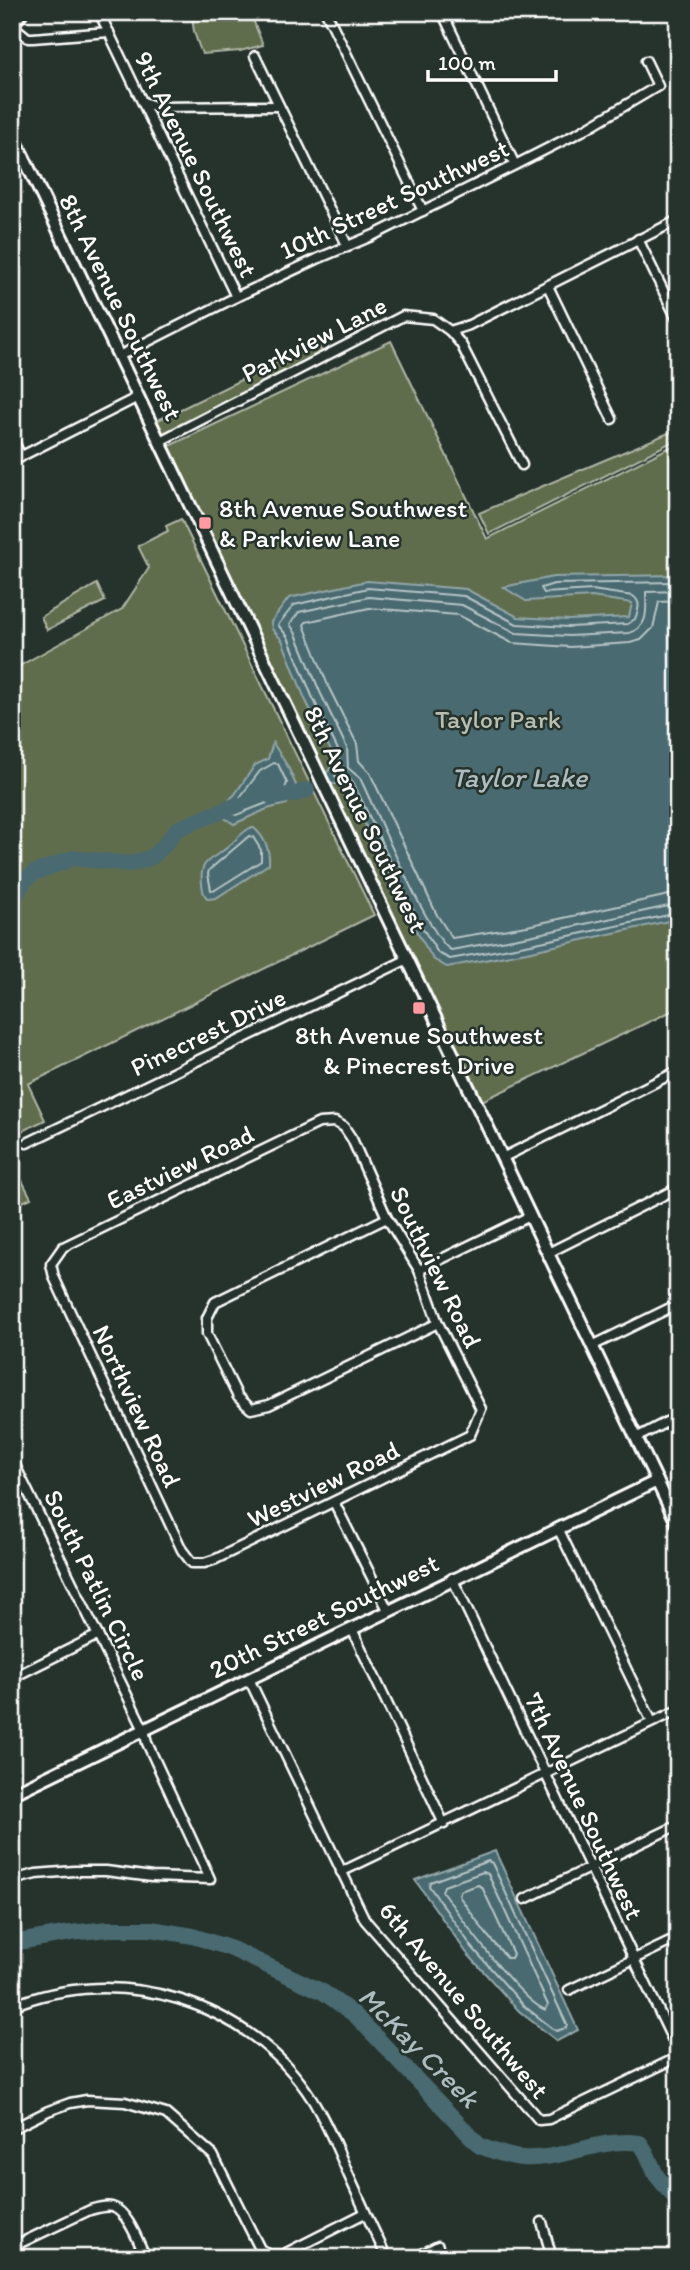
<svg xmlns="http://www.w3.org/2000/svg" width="690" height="2270" font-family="Itim,sans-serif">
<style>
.green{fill:#606d4e;stroke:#b0b6a6;stroke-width:2}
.water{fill:#496b70;stroke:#92a6a9;stroke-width:2}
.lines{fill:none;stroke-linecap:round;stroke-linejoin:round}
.shore{stroke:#b6c4c6;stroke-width:2}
.river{stroke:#496b70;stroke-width:16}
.street-casing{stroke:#fff;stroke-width:13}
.secondary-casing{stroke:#fff;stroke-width:16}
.street{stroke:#26332d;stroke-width:8}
.secondary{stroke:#26332d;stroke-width:10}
.poi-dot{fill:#ff9aa2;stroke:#26332d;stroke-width:2.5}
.labels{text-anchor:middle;stroke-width:5;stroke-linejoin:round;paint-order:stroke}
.street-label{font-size:26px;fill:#fff;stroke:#26332d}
.poi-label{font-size:26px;fill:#fff;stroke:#26332d;text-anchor:start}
.park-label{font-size:26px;fill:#b7bdaf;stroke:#26332d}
.water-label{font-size:28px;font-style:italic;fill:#adbcbf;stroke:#26332d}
</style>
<rect width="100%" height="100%" fill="#26332d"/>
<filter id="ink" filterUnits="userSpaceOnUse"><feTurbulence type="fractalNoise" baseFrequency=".0143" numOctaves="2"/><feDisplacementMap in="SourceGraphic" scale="14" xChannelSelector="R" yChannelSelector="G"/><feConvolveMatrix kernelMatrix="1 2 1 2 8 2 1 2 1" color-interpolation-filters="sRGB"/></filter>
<g filter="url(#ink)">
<g class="green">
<path d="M194 12H250L263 45 240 51 202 54C197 40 190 27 194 12Z"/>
<path d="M391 341 487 539 678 443V1008L482 1101 169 446Z"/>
<path d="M317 343 322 352 162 435 156 421Z"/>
<path d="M678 429V439L489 534 479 513Z"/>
<path d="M181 519 374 915 28 1084 45 1120 12 1136V670L122 609 149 568 138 546 168 531 166 526Z"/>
<path d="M97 584 105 601 47 630 41 617Z"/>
<path d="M12 1161 31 1198 12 1207Z"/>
</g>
<g class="water">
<path d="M678 575V919L532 951 447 967 433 959 414 927 346 784H329L325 775 332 766 333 755 305 699 282 640 272 629 271 622 289 598 367 581 466 589 518 617 569 620 629 617 632 603 592 597 526 601 503 587 553 577Z"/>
<path d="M273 743 288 767 296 785 287 804 267 809 234 824 217 813 235 794 255 765 268 759Z"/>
<path d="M250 828H254C264 837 270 850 269 864L216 898 208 899C203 894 203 891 202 884 199 858 212 861 229 846 237 839 241 833 250 828Z"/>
<path d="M495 1851 578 2030 557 2041 519 2011 466 1952 415 1880Z"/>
</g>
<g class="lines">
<g class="shore">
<path d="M678 582 554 584 541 588 544 593 592 590 633 596C642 602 638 611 635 619L628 624 569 627 517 624 464 596 368 588 294 605 278 625 288 637 312 696 339 752V767L335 776 338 778H348L353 782 420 924 438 953 450 959 531 944 678 913"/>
<path d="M678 591 646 592C646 608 650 627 629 633L569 636 516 633 462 605 369 597 299 612 290 624 296 634 320 692 347 748 348 768 360 778C373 805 432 943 451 950L529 936 678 904"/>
<path d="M678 601 659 602 653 628 641 640 630 643 570 647 512 643 458 615 369 608 306 622 304 625 329 688 357 744 359 761 370 773 437 915 452 938 527 926 678 893"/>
<path d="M274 763 278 764 287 783 282 797 236 815 231 813V809L260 771Z"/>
<path d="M249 836 253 837 261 850V861L215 890H211L208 874 209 870Z"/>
<path d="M488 1861 492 1863 567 2025 566 2028 556 2031 524 2006 472 1947 429 1886 430 1882Z"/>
<path d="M483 1872 488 1874 548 2005 546 2010C521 2002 459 1915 442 1891L444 1886Z"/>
<path d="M478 1885 482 1887 513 1954 511 1958H507L487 1935 459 1896 460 1891Z"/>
</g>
<g class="river">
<path d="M272 797 296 794 307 790"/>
<path d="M12 903 24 881 34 873 73 858 130 864 143 860 152 857 161 849 177 829 237 805"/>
<path d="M12 1943 70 1933 108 1929H151L193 1936 232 1949 323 1992 355 2015 480 2146C493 2151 507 2157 522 2158 562 2161 599 2137 640 2143L646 2152 656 2175 678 2202"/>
</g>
<defs>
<g id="street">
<path d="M99 12 236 297"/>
<path d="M326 12 423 211"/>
<path d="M442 12 515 165"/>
<path d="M12 25 28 38H33L109 32"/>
<path d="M255 56 348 247"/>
<path d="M143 102 157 107 279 106"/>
<path d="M638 239 678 321"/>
<path d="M548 286 612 419"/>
<path d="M450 331 461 344 522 465"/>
<path d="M119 356 236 297 317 259 374 235 515 165 582 131 658 86 646 61"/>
<path d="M12 437 21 457"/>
<path d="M160 441 403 316 433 319 450 331 469 325 678 220"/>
<path d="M12 461 138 397"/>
<path d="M335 1122 344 1127 352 1139 387 1218 419 1270 438 1323 481 1409 470 1435 216 1559 204 1563H192L182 1550 66 1303 54 1277 51 1264 63 1247 319 1123Z"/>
<path d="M27 1143 408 959"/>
<path d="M502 1158 678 1071"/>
<path d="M387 1218 215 1302 207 1318V1334L238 1397 251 1409 269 1405 438 1323"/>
<path d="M548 1253 678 1188"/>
<path d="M419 1270 530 1216"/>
<path d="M592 1346 678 1304"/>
<path d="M636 1438 678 1416"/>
<path d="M12 1459 144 1730 147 1743 210 1879 152 1877 106 1871H74L36 1874 12 1880"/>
<path d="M334 1502 388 1610"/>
<path d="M558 1528 652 1722"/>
<path d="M452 1578 678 2051"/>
<path d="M352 1629 444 1824"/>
<path d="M12 1678 98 1635"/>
<path d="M249 1679 365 1920 539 2120 549 2119 678 2057"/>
<path d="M341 1872 678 1710"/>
<path d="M525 1899 678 1825"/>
<path d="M569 1990 678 1938"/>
<path d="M12 2006C119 1962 250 2001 312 2099 327 2123 338 2150 349 2176 361 2203 374 2231 387 2258"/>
<path d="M12 2129 48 2111 70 2103 87 2100 125 2102 166 2114 213 2155 260 2249 270 2255H282L365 2213"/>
<path d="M542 2222 552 2258"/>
<path d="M12 2247 90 2210C97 2208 105 2205 112 2207 128 2211 139 2244 146 2258"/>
<path d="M414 2258 438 2246"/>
</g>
<g id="secondary">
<path d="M12 25 22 12"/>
<path d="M12 133 678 1525"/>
<path d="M12 1794 657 1481"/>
</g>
</defs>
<use href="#street" class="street-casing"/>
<use href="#secondary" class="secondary-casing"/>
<use href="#street" class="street"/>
<use href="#secondary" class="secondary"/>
</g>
</g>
<g class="poi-dot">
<rect x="198" y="516" width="14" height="14" rx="3.5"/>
<rect x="412" y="1001" width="14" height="14" rx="3.5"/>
</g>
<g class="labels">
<g class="street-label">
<text transform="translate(196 164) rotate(64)" y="9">9th Avenue Southwest</text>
<text transform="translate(394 199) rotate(-25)" y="9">10th Street Southwest</text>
<text transform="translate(121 307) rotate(64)" y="9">8th Avenue Southwest</text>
<text transform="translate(314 339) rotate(-27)" y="9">Parkview Lane</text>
<text transform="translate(366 819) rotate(64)" y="9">8th Avenue Southwest</text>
<text transform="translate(208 1032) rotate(-26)" y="9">Pinecrest Drive</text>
<text transform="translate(180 1167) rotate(-26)" y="9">Eastview Road</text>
<text transform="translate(436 1267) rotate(64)" y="9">Southview Road</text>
<text transform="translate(137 1406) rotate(65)" y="9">Northview Road</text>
<text transform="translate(323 1484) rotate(-26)" y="9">Westview Road</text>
<text transform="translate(97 1585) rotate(64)" y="9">South Patlin Circle</text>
<text transform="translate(324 1616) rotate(-26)" y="9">20th Street Southwest</text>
<text transform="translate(584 1806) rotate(65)" y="9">7th Avenue Southwest</text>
<text transform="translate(464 2000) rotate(50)" y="9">6th Avenue Southwest</text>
</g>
<g class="poi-label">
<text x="219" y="517">8th Avenue Southwest<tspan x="219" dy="30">&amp; Parkview Lane</tspan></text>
<text x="419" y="1044" text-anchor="middle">8th Avenue Southwest<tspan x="419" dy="30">&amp; Pinecrest Drive</tspan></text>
</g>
<g class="park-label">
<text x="498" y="728">Taylor Park</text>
</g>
<g class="water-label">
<text x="519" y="787">Taylor Lake</text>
<text transform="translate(419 2047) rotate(45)" y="10">McKay Creek</text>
</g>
</g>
<rect width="690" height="2270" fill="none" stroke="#26332d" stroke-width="42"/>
<rect x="21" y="21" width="648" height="2228" fill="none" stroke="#fff" stroke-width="2.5" filter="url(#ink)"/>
<path d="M428 70v10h128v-10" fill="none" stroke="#ffffff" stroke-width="3.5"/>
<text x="438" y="70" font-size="21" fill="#ffffff" stroke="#26332d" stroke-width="5" paint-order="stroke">100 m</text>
</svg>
